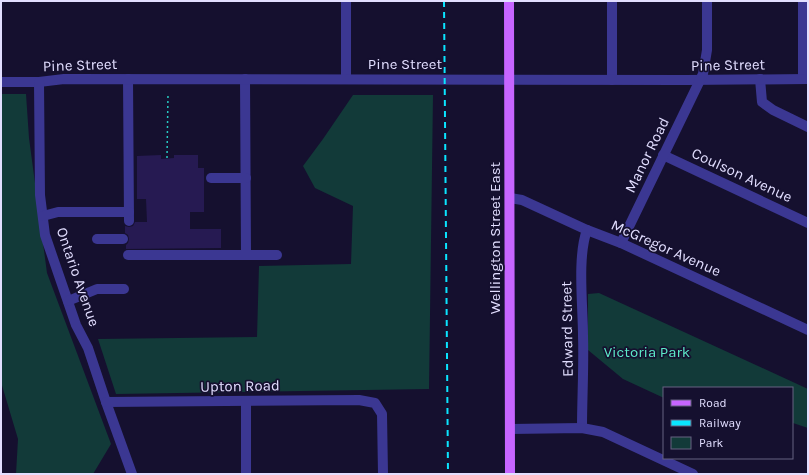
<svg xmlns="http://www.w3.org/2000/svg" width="809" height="475" font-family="Karla,sans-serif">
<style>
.green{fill:#123a39}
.building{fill:#261a52}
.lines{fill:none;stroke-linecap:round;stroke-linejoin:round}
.path{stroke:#26cbc2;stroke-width:1.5;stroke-dasharray:2 3;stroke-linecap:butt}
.minor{stroke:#3b3792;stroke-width:10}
.major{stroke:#c665ff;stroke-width:10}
.rail{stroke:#0ae5ff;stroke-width:2;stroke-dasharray:6 5;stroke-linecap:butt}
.labels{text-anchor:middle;stroke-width:3.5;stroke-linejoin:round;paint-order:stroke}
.street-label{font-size:15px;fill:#e2deff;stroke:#15102f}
.park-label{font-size:15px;fill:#5debc9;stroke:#15102f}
</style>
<rect width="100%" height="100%" fill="#15102f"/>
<g class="green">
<path d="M1 94H26L29 138 47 273 111 444 93 474H16L18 439 1 382Z"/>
<path d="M353 95H433L429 389 116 394 98 339 257 337 259 266 351 264 353 206 315 188 303 166 323 139Z"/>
<path d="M599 293 808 389V428L793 423 792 425V388H664V398L623 379 588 350V294Z"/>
</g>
<path class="building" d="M161 155V159L174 158V155H198V168H204V212H190V229H221V248L126 249V245L128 243 129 239 128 235 125 233V226L129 227 133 226 135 222H147L146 199H137V156Z"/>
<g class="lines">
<path class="path" d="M167 158 168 94"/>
<g class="minor">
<path d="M346 1V79"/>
<path d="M803 1V79"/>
<path d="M128 79 129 221"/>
<path d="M245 79 246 255"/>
<path d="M760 79 762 102 773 110 808 127"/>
<path d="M612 80V1"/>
<path d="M1 82H39L64 79 686 80 808 79"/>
<path d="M39 82 40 195 45 235 76 325 88 348 106 402 132 474"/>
<path d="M663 155 808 223"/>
<path d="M211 178H246"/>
<path d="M510 198 522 200 587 230 621 243 808 330"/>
<path d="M43 216 58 212H129"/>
<path d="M97 239H123"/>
<path d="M621 243 703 74 707 50V1"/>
<path d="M128 255H277"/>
<path d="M68 301 97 289H124"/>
<path d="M106 402 359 400 375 403 382 414 383 474"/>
<path d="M582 428C582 397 584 367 583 336 583 306 577 257 587 230"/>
<path d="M510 429 582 428 603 432 693 474"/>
<path d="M246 474V401"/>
</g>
<path class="major" d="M509 1 510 474"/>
<path class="rail" d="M444 1 448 474"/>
</g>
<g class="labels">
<g class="street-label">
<text x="405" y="69">Pine Street</text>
<text transform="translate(80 65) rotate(-2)" y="5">Pine Street</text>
<text transform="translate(728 65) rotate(-1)" y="5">Pine Street</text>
<text transform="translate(647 155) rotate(-64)" y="5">Manor Road</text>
<text transform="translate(742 175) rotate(25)" y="5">Coulson Avenue</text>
<text transform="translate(495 238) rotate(-90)" y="5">Wellington Street East</text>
<text transform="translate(666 248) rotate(24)" y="5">McGregor Avenue</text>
<text transform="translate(78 277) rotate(71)" y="5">Ontario Avenue</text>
<text transform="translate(567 329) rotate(-91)" y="5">Edward Street</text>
<text transform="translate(240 386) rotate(-1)" y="5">Upton Road</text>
</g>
<g class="park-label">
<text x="647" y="357">Victoria Park</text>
</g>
</g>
<rect width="809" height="475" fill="none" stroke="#e2deff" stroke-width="4"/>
<rect x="663" y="387" width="130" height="72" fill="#15102f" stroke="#676282"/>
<rect x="671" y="400" width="20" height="6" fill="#c665ff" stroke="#676282"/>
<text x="699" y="407" font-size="12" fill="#e2deff">Road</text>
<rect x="671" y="420" width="20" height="6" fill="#0ae5ff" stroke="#676282"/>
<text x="699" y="427" font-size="12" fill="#e2deff">Railway</text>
<rect x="671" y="437" width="20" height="12" fill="#123a39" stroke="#676282"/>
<text x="699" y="447" font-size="12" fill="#e2deff">Park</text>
</svg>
